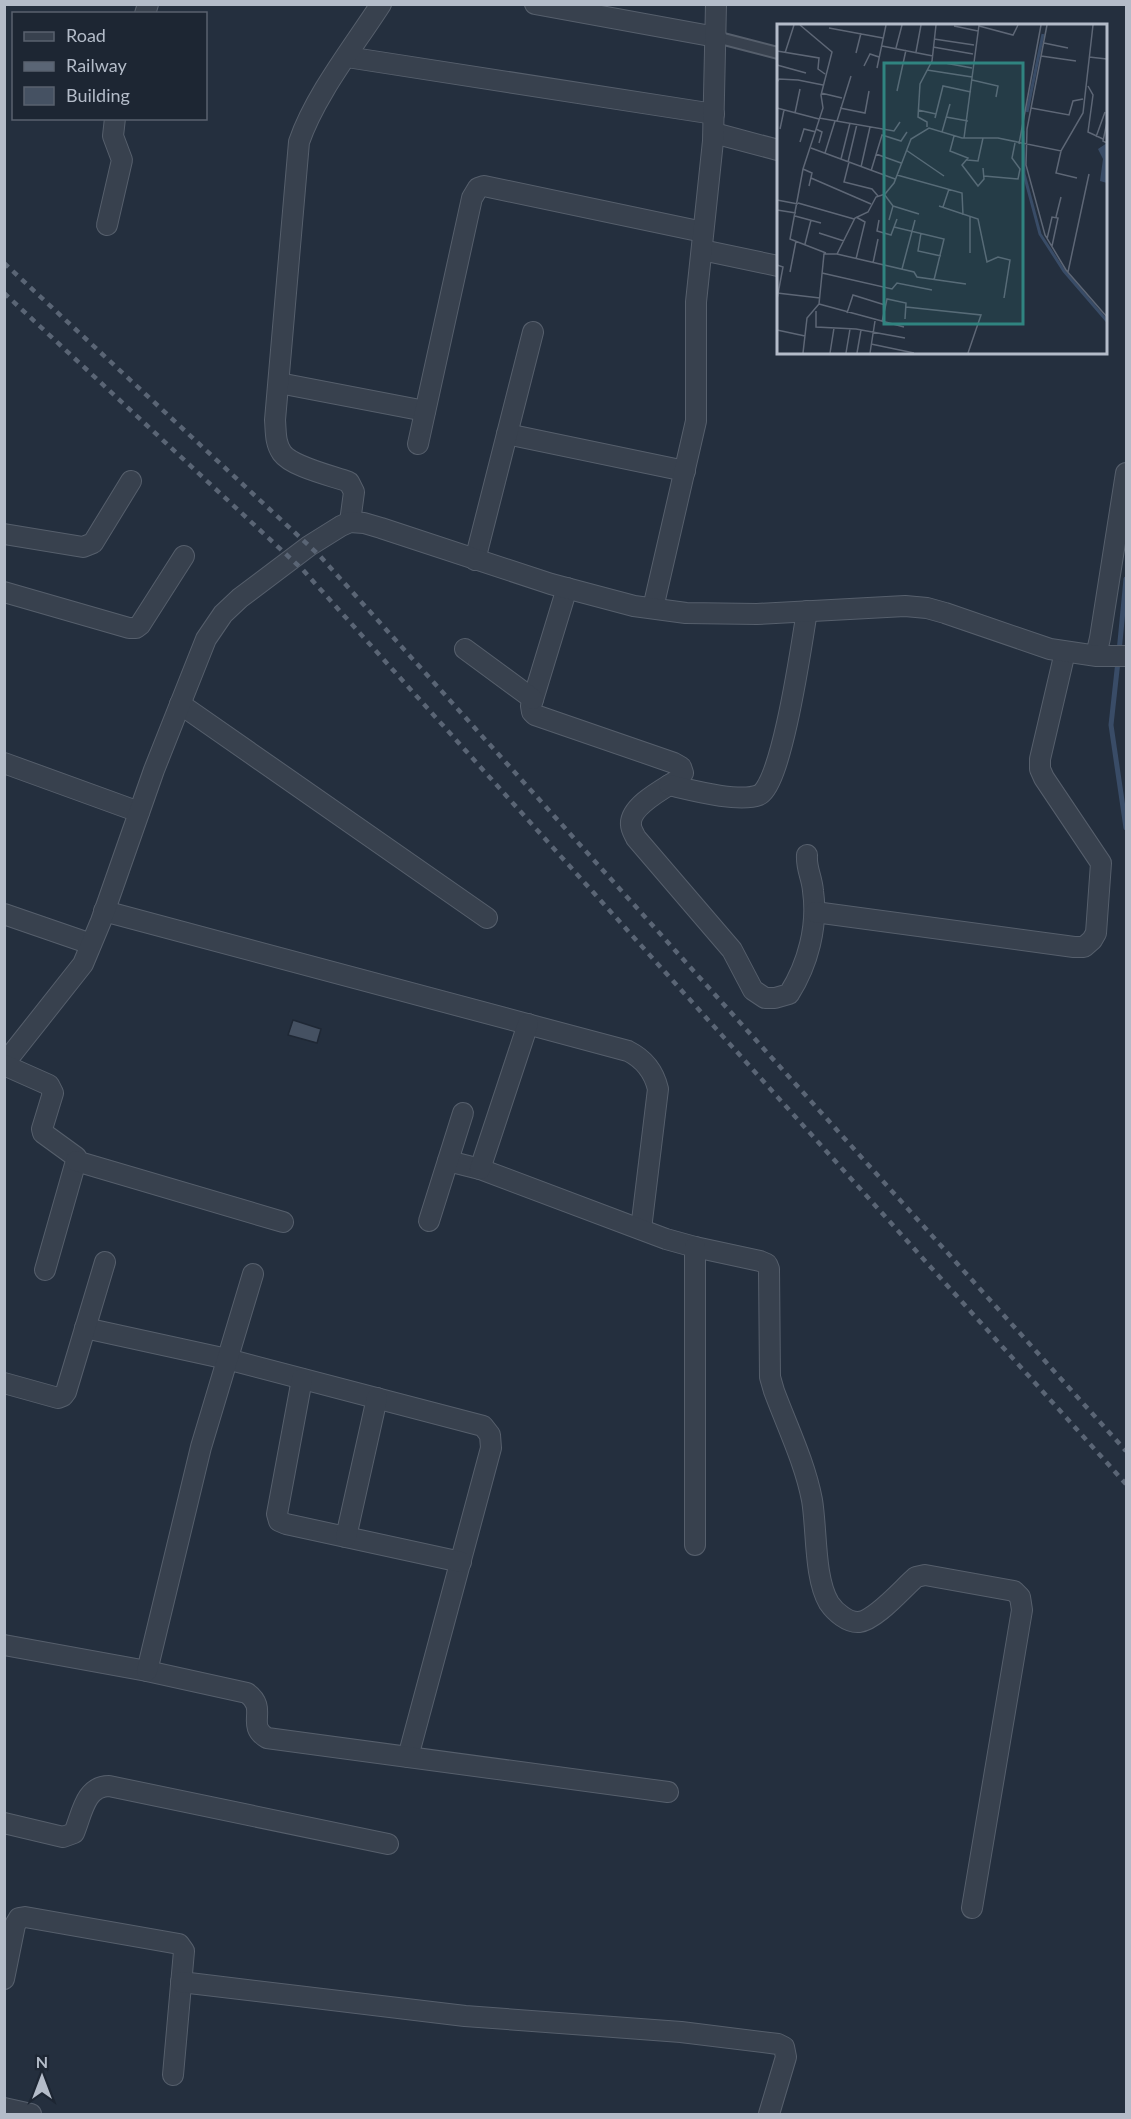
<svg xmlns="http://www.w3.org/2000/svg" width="1131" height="2119" font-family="Lato,sans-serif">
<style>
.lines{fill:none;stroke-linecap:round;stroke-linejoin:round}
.stream{stroke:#394c67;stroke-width:5}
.building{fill:#455162;stroke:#1f2835;stroke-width:1.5}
.lane-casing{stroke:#565f6c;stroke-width:14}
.street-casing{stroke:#565f6c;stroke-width:22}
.lane{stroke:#38414e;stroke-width:10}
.street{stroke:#38414e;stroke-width:20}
.rail{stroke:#5a6575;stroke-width:4.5;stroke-dasharray:6 6;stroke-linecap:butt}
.inset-river{fill:none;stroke:#394c67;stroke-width:3}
.inset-road{fill:none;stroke:#5e6776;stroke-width:1.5}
.view{fill:#308480;fill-opacity:0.15;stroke:#308480;stroke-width:3}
.inset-edge{fill:none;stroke:#b4bcc9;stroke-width:3}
</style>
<rect width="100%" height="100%" fill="#242f3e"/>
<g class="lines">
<g class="stream">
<path d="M1119 652 1126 579"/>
<path d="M1118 661 1111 725 1126 828"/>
</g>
</g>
<path class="building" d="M293 1020 321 1029 317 1043 288 1035Z"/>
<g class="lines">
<defs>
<path id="lane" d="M716 37 778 53"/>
<g id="street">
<path d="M535 4 716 37"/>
<path d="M145 14 148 4"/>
<path d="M347 57 714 114"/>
<path d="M714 133 778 150"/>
<path d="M107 225 122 160 113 136 115 118"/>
<path d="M702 250 778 266"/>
<path d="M279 383 425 411"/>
<path d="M507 434 685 471"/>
<path d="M418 444 472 198 478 188 484 186 703 232"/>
<path d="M350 522 354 492 349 482C333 476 292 467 282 453 275 443 276 432 275 420L299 142C315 95 354 46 381 4"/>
<path d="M4 534 83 547 93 543 131 481"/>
<path d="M475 560 533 332"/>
<path d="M567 588 531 706 532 712 535 715 674 763 681 767 683 773 679 779C665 788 629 806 631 825 631 829 634 834 636 838L732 950 753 990 765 998H775L789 994C808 964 818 926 813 891 812 877 806 869 807 855"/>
<path d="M4 592 129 628H136L140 625 184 556"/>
<path d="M653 608 696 421V302L713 141 716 4"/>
<path d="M465 649 533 699"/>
<path d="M1093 655 1097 651 1100 638 1126 473"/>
<path d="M180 704 487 918"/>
<path d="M4 763 139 812"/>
<path d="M669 785C691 790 739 803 759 795 782 785 802 641 807 611"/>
<path d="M104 911 628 1051C644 1059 654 1072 658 1089L641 1229"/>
<path d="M815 912 1074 947H1084L1092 940 1096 933 1101 863 1044 778 1040 769V759L1065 652"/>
<path d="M4 914 91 944"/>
<path d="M4 1064 83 964 101 921 154 770 206 639 223 614 240 598 309 546 341 526 350 522 364 523 381 528 551 584 634 606 686 613 757 614 905 606 927 608 945 613 1050 649 1097 656H1126"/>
<path d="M4 1065 49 1085 53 1093 42 1129 43 1133 76 1157V1161L45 1270"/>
<path d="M76 1161 283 1222"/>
<path d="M448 1161 480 1169 666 1239 695 1247 760 1261 767 1264 769 1269 770 1377 774 1391C787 1426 805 1463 812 1500 817 1529 814 1578 829 1603 835 1612 848 1623 859 1622 876 1620 903 1588 916 1577L925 1575 1014 1591 1020 1597 1022 1610 972 1908"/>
<path d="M480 1169 528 1024"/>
<path d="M429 1221 463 1113"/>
<path d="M695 1247V1545"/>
<path d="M85 1328 227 1359 483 1426 490 1435 491 1448 408 1757"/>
<path d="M302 1379 277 1514 279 1521 286 1524 461 1562"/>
<path d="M4 1383 58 1398 63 1396 66 1392 105 1262"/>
<path d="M346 1537 377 1398"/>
<path d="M4 1645 147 1671 247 1693C269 1709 245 1725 267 1738L668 1792"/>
<path d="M147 1671 201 1447 253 1274"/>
<path d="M4 1823 63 1837 74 1833C82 1814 85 1786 109 1786L388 1844"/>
<path d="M4 1979 15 1925 19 1918 25 1917 179 1944 184 1951 173 2075"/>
<path d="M181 1982 465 2016 681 2032 778 2044 784 2047 786 2057 769 2114"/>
<path d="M4 2108 31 2114"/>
</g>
</defs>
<use href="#lane" class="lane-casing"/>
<use href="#street" class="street-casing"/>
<use href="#lane" class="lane"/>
<use href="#street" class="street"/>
<g class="rail">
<path d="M4 263 319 555 1126 1451"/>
<path d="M4 293 303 570 1126 1484"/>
</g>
</g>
<g transform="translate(777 24)">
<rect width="330" height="330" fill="#242f3e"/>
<path d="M330 119V159L323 157 326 135 321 125Z" fill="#394c67"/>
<path class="inset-river" d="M250 88 266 10M246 107 247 150 263 210 287 247 330 297"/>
<path class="inset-road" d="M23 1 55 28 44 71 46 84 26 145 13 215 49 229M270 1 250 105 249 141 268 211 289 246 330 293M177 2 201 7M202 2 236 11 241 1M52 4 106 14M157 15 197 21M267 19 291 24M105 22 156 32M156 23 196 30M119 24 125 1M0 27 42 34 41 45 48 50M139 28 144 1M8 29 17 1M79 29 84 9M264 32 299 37M312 33 330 35M168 39 195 44M0 41 29 49M87 42 93 30 102 33M100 44 109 1M150 46 195 53M195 56 221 62 219 73M0 58 2 55 21 56 46 61M311 62 316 71 311 108 326 115M120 67 129 26M44 69 65 74M0 84 42 95M63 84 88 89 92 67M254 84 292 91 296 77 306 75M141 86 159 90M18 89 23 65M169 93 191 97M42 94 117 107 123 98M158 94 166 62 194 68M60 97 74 52M330 98 326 117 330 119M150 103V98L141 93 143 60 155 37 159 1M3 105 7 86M39 105 45 108 42 119M165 108 173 80M177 112 173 127 191 134 185 141 201 162 207 155 206 144M319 113 328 88M187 114 202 1M23 118 27 105 39 108M242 120 264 1M34 124 118 155M129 126 167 152M284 127 279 149 300 154M48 129 58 97M99 130 124 139M64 135 73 99M190 136 201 137 206 114M71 138 80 100M72 138 67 158 95 165 101 172M84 143 93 103M26 145 35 149 32 162M94 147 105 111 124 117 130 108M120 151 185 169 186 191M207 152 241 155 243 145 235 134 238 119M34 154 94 180M107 170 116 182 112 196M0 176 21 180M21 179 77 195M116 182 142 190M162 182 201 195 210 238 221 233 233 236 227 274M166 183 172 165M0 186 19 189M18 192 44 199M193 193V229M279 193 284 173M102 196 100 207 114 211 120 195M117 203 167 215 157 256M42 209 67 217M144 209 141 227 164 232M270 215 275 193 281 194 275 222M28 220 34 196M60 230 137 248 140 253 189 260M79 235 88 198 79 193M96 239 101 215M0 241 6 243 0 275M125 245 138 196M13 248 19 217M291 248 312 150M45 249 115 265 120 259 155 266M0 269 43 274M42 280 127 303M129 283 204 291 191 329M39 287V303L79 305 128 314M70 289 76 271 108 281M105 298 110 275 129 279 128 295M0 306 28 312M94 320 137 329M26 329 30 294 42 280 47 230H60L78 194 91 188 99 173 108 170 117 159 134 115 152 104 185 114H221L284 127 306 89 316 1M53 329 57 304M69 329 73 305M80 329 84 306M93 329 98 297"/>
<path class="view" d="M107 39H246V300H107Z"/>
<rect width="330" height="330" class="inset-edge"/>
</g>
<rect width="1131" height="2119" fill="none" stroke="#b4bcc9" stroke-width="12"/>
<rect x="12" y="12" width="195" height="108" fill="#1d2633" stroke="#59626f" stroke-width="1.5"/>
<rect x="24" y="32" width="30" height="9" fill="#38414e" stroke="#59626f" stroke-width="1.5"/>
<text x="66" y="42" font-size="18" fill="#b4bcc9">Road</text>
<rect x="24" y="62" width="30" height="9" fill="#5a6575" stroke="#59626f" stroke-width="1.5"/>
<text x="66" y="72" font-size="18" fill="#b4bcc9">Railway</text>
<rect x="24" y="87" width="30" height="18" fill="#455162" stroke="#59626f" stroke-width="1.5"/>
<text x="66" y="102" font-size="18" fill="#b4bcc9">Building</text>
<g transform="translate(42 2077)" stroke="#1d2633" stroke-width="4.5" paint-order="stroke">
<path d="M0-4.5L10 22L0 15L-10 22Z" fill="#b4bcc9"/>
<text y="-9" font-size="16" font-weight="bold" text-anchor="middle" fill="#b4bcc9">N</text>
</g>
</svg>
